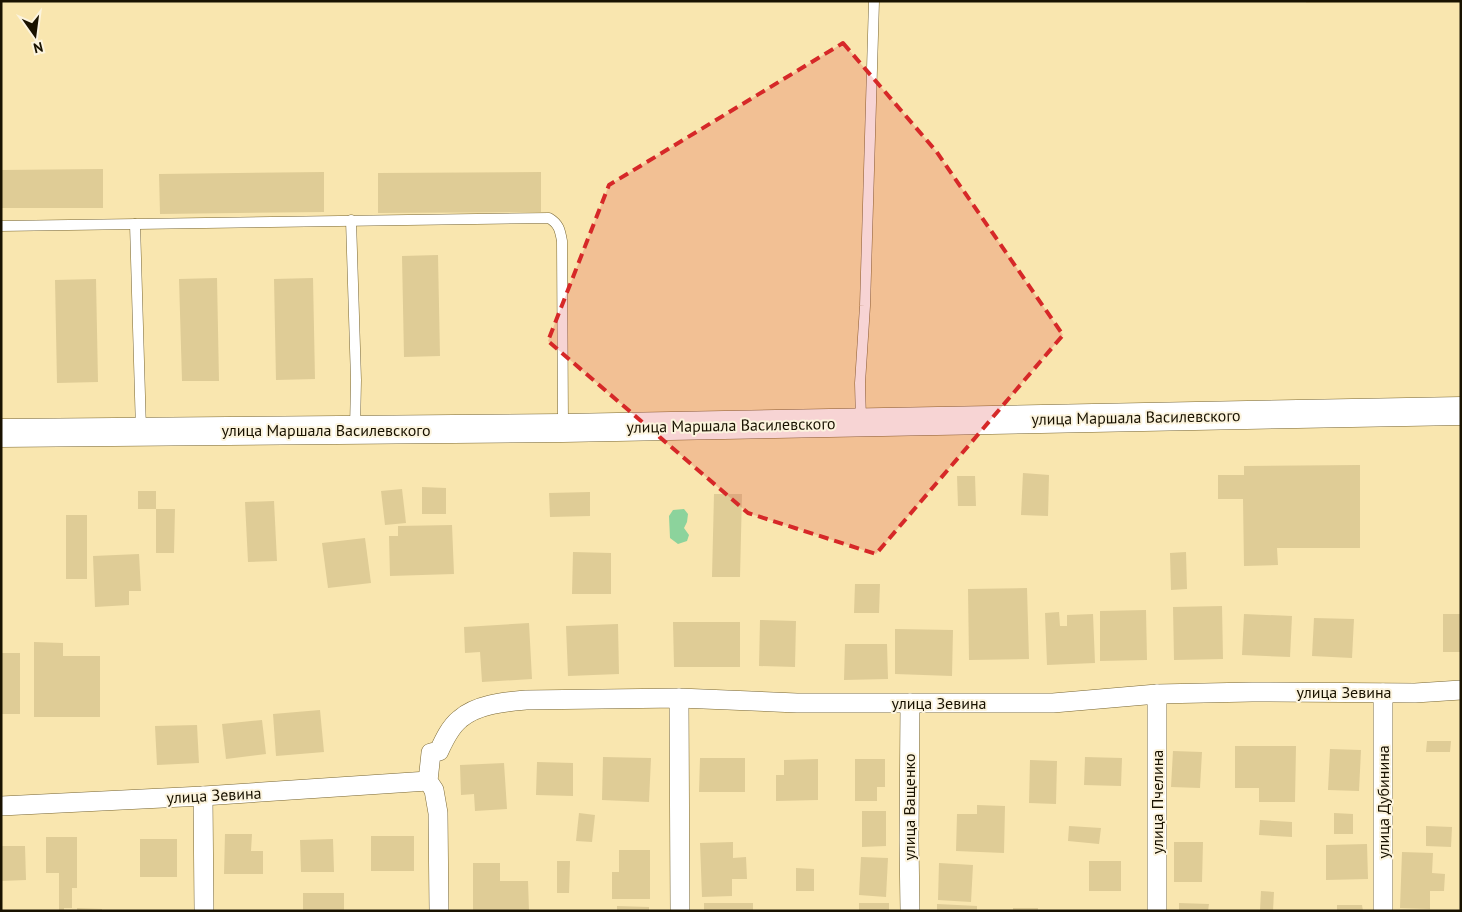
<svg xmlns="http://www.w3.org/2000/svg" width="1462" height="912" font-family="'PT Sans',sans-serif">
<style>
.built{fill:#f2db9d}
.water{fill:#8cd39c}
.building{fill:#dfcc96}
.lines{fill:none;stroke-linecap:round;stroke-linejoin:round}
.lane-casing{stroke:#786633;stroke-width:11}
.street-casing{stroke:#786633;stroke-width:20}
.secondary-casing{stroke:#786633;stroke-width:29}
.lane{stroke:#fff;stroke-width:10}
.street{stroke:#fff;stroke-width:19}
.secondary{stroke:#fff;stroke-width:28}
.marked{fill:#d62828;fill-opacity:0.2;stroke:#d62828;stroke-width:4;stroke-dasharray:10 6;stroke-linejoin:round}
.labels{text-anchor:middle;stroke-width:4;stroke-linejoin:round;paint-order:stroke}
.street-label{font-size:16px;fill:#191200;stroke:#fcf4de}
</style>
<rect width="100%" height="100%" fill="#f9e6af"/>
<path class="built" d="M1306 1H1439L1306 3Z"/>
<path class="water" d="M684 509 688 514 687 522 684 528 689 535 687 541 678 544 670 538 669 516 673 510Z"/>
<g class="building">
<path d="M103 169V208H1V170Z"/>
<path d="M324 172V212L160 214 159 174Z"/>
<path d="M541 172V212L378 213V173Z"/>
<path d="M438 255 440 356 404 357 402 256Z"/>
<path d="M217 278 219 381H182L179 279Z"/>
<path d="M313 278 315 379 276 380 274 279Z"/>
<path d="M96 279 98 382 57 383 55 280Z"/>
<path d="M1360 465V548H1277L1278 565 1244 566 1243 499H1218V475H1244V466Z"/>
<path d="M1023 473 1049 475 1048 516 1021 515Z"/>
<path d="M957 476H975L976 506H958Z"/>
<path d="M422 487 446 488V514H422Z"/>
<path d="M402 489 406 523 385 525 381 491Z"/>
<path d="M138 491H156V509H175L174 553H156V509H138Z"/>
<path d="M590 492V516L550 517 549 493Z"/>
<path d="M714 494H742L740 577H712Z"/>
<path d="M274 501 277 561 248 562 245 502Z"/>
<rect x="66" y="515" width="21" height="64"/>
<path d="M452 525 454 574 390 576 389 536H398V526Z"/>
<path d="M365 538 371 583 328 588 322 543Z"/>
<path d="M573 552 611 553V594H572Z"/>
<path d="M1186 552 1187 589 1171 590 1170 553Z"/>
<path d="M139 554 141 591H129V605L95 607 93 556Z"/>
<path d="M855 584H880L879 613H854Z"/>
<path d="M1027 588 1029 659 969 660 968 589Z"/>
<path d="M1222 606 1223 659 1174 660 1173 607Z"/>
<path d="M1146 610 1147 660 1100 661V611Z"/>
<path d="M1059 612 1060 626H1067V615L1093 614 1095 663 1047 665 1045 613Z"/>
<path d="M1244 614 1292 616 1290 657 1242 655Z"/>
<rect x="1443" y="614" width="18" height="38"/>
<path d="M1314 618 1354 619 1352 658 1312 656Z"/>
<path d="M760 620 796 621 795 667 759 666Z"/>
<path d="M673 622H740V667H674Z"/>
<path d="M529 623 532 679 482 682 480 652 465 653 464 627Z"/>
<path d="M618 624 619 674 568 676 566 626Z"/>
<path d="M895 629 953 630 952 676 895 674Z"/>
<path d="M34 642 63 643V656H100V717H34Z"/>
<path d="M845 644H887L888 679 844 680Z"/>
<rect x="1" y="653" width="19" height="61"/>
<path d="M320 710 324 752 276 756 273 714Z"/>
<path d="M262 720 266 754 226 759 222 724Z"/>
<path d="M197 725 199 763 157 765 155 726Z"/>
<path d="M1427 741H1451L1450 752H1426Z"/>
<path d="M1235 746H1296L1295 802H1259V788H1235Z"/>
<path d="M1330 749 1361 750 1359 791 1328 790Z"/>
<path d="M1173 751 1202 752 1200 788 1171 787Z"/>
<path d="M603 757 651 758 649 802 602 800Z"/>
<path d="M1085 757 1122 758 1121 786 1084 785Z"/>
<path d="M700 758H745V792H699Z"/>
<path d="M818 759V800L776 801V775H784V760Z"/>
<path d="M855 759H885V787H877V801H855Z"/>
<path d="M1030 760 1057 761 1056 804 1029 803Z"/>
<path d="M537 762 573 763V796L536 795Z"/>
<path d="M504 763 507 809 475 811 474 794 461 795 460 765Z"/>
<path d="M977 805 1005 806 1004 853 956 851 957 814H977Z"/>
<path d="M862 811H886V846L862 847Z"/>
<path d="M579 813 595 815 592 842 576 841Z"/>
<path d="M1334 813 1353 814V834H1334Z"/>
<path d="M1260 820 1292 822V837L1259 835Z"/>
<path d="M1069 826 1101 828 1099 844 1068 841Z"/>
<path d="M1426 826 1452 827 1451 847 1426 846Z"/>
<path d="M225 834H252L251 851H263V874H224Z"/>
<rect x="371" y="836" width="43" height="35"/>
<path d="M46 837H77V888H72V908H64V911H59V873H46Z"/>
<rect x="140" y="839" width="37" height="38"/>
<path d="M333 839 334 872H301L300 840Z"/>
<path d="M733 842V858L746 857 747 879H732V896L702 897 700 843Z"/>
<path d="M1174 842H1203L1202 882H1174Z"/>
<path d="M1367 844 1368 879 1326 880V845Z"/>
<path d="M1 846H25L26 880 1 881Z"/>
<path d="M619 850H650V899H612V872H619Z"/>
<path d="M1402 852 1433 853 1432 873 1445 874 1444 891H1430V909L1400 908Z"/>
<path d="M861 857 888 858 886 897 859 895Z"/>
<path d="M557 861H570L569 893H557Z"/>
<rect x="1089" y="861" width="32" height="30"/>
<path d="M473 863H500V881H528L529 911H473Z"/>
<path d="M939 863 973 865 971 902 938 900Z"/>
<path d="M796 868 814 869V891H796Z"/>
<path d="M1261 891 1274 892 1273 911 1260 910Z"/>
<rect x="303" y="893" width="41" height="18"/>
<rect x="704" y="903" width="49" height="8"/>
<rect x="859" y="903" width="30" height="8"/>
<path d="M1179 903 1209 904 1208 911H1179Z"/>
<path d="M937 904 977 906V911H937Z"/>
<path d="M1337 905H1362L1363 911H1337Z"/>
<path d="M617 906 649 907V911H617Z"/>
<path d="M77 908 102 909V911H77Z"/>
<rect x="1013" y="908" width="25" height="3"/>
</g>
<g class="lines">
<defs>
<g id="lane">
<path d="M351 220 356 380 355 429"/>
<path d="M135 224 141 430"/>
<path d="M1 226 549 218C559 224 560 230 562 241L563 426"/>
<path d="M861 421 860 383 865 306 874 1"/>
</g>
<g id="street">
<path d="M1157 694V911"/>
<path d="M679 698 680 911"/>
<path d="M203 796 204 911"/>
<path d="M1 806 203 796 428 781"/>
<path d="M439 911 438 813 434 790 428 781 431 753 439 751C444 740 450 727 460 719 477 704 505 702 526 700L679 698 797 703H1053L1157 694 1252 692 1415 693 1461 690"/>
<path d="M910 911 909 841 910 703"/>
<path d="M1383 911V693"/>
</g>
<path id="secondary" d="M1 433 563 428 1461 411"/>
</defs>
<use href="#lane" class="lane-casing"/>
<use href="#street" class="street-casing"/>
<use href="#secondary" class="secondary-casing"/>
<use href="#lane" class="lane"/>
<use href="#street" class="street"/>
<use href="#secondary" class="secondary"/>
</g>
<path class="marked" d="M843 43 936 151 1063 335 876 554 748 513 548 341 609 185Z"/>
<g class="labels">
<g class="street-label">
<text transform="translate(1136 417) rotate(-1)" y="6">улица Маршала Василевского</text>
<text transform="translate(731 425) rotate(-1)" y="6">улица Маршала Василевского</text>
<text x="326" y="436">улица Маршала Василевского</text>
<text x="1344" y="698">улица Зевина</text>
<text x="939" y="709">улица Зевина</text>
<text transform="translate(214 795) rotate(-3)" y="6">улица Зевина</text>
<text transform="translate(1157 802) rotate(-90)" y="6">улица Пчелина</text>
<text transform="translate(1383 802) rotate(-90)" y="6">улица Дубинина</text>
<text transform="translate(909 807) rotate(-90)" y="6">улица Ващенко</text>
</g>
</g>
<rect width="1462" height="912" fill="none" stroke="#191200" stroke-width="5"/>
<g transform="translate(35 35) rotate(166)" stroke="#fcf4de" stroke-width="4" paint-order="stroke">
<path d="M0-4L9 19L0 12L-9 19Z" fill="#191200"/>
<text y="-8" font-size="14" font-weight="bold" text-anchor="middle" fill="#191200">N</text>
</g>
</svg>
